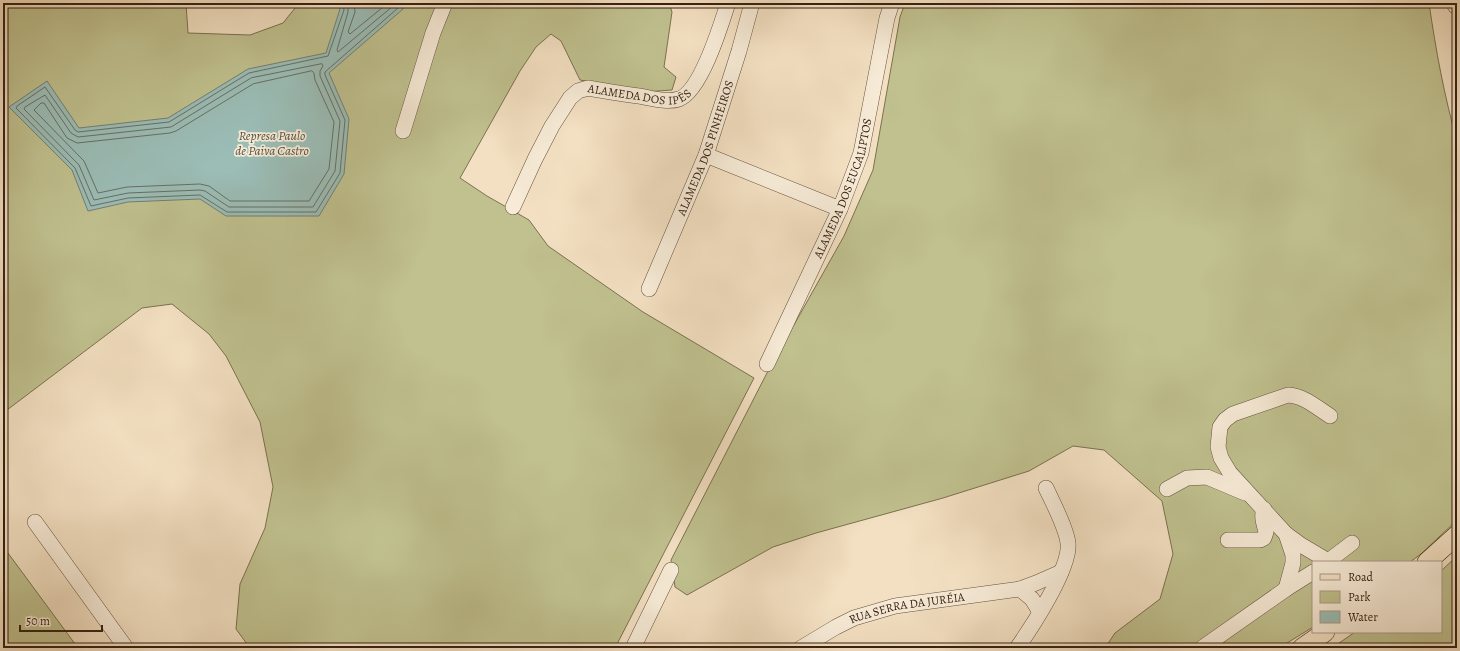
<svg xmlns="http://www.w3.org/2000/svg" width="1460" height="651" font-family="Alegreya,serif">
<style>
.green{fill:#c0c18f;stroke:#7b7150}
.water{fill:#9bbdb6;stroke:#737f74}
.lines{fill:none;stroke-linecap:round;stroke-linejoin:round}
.shore{stroke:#686f64;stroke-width:1}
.minor-casing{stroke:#65513e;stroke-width:16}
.major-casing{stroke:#362112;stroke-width:20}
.minor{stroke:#f7ebd7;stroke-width:15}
.major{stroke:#f3e0c2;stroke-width:19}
.labels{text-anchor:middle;stroke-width:3.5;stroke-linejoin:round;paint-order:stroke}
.street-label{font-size:12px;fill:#362112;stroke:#f7ebd7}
.water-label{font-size:13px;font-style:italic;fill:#545043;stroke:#f7ebd7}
</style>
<rect width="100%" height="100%" fill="#f3e0c2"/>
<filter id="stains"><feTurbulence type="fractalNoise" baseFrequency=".005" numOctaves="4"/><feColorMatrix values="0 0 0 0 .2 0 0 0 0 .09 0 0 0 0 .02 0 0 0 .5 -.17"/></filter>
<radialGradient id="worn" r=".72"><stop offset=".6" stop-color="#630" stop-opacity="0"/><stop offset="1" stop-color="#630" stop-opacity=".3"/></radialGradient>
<g class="green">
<path d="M3 3H186L188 33 250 35 283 23 299 3H669L672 12 664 67 676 77 672 90 644 92 580 80 561 41 551 34 536 47 520 71 460 178 487 196 529 220 548 246 643 312 754 378 615 648H250L236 629 240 584 265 528 273 487 260 422 226 356 209 334 172 304 142 308 3 413Z"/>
<path d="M905 3H1429C1436 51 1444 95 1457 141V520L1421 554 1410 562H1313V627L1279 648H1105L1115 633 1160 599 1173 554 1162 501 1104 450 1073 446 1029 471 943 498 816 533 773 547 687 595 675 587 671 560 768 371 844 236 873 170 900 17Z"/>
<path d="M3 541 5 549 78 648H3Z"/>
<path d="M1457 556V643L1434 648H1332L1355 632H1441V571Z"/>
</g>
<path class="water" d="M339 3H403V9L329 73 349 119 344 174 319 216H226L200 199 128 202 88 211 72 170 9 107 47 81 79 128 168 118 248 69 326 53 340 9Z"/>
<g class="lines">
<g class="shore">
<path d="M343 3 344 10 328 56 249 73 169 122 78 132 75 130 45 87 17 106 16 108 75 168 91 206 128 198 200 195 227 212H316L340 173 345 120 325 75V72L398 8 399 3"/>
<path d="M348 3V12L337 50 338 52 393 6 394 3"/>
<path d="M354 3 355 12 348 32 350 34 388 3"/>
<path d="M322 64 323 66 320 71V76L340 121 335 171 313 207H229L205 191 200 190 128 193 94 200 79 165 24 109 25 107 45 95 71 133 78 137 171 127 251 78Z"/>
<path d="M312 71 314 73 315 80 334 122 329 169 309 201H230L209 186 200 184 127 187 98 193 84 161 34 110 41 103H44L67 138 77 143 170 133 176 131 253 84Z"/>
</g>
<defs>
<g id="minor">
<path d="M403 131 433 33 445 3"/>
<path d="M706 155 840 209"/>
<path id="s1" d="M513 207 535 159 552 126 570 98 578 91 588 88C605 91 622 94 639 96 652 98 666 103 679 99 701 91 721 25 728 3"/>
<path id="s2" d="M649 289 706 155 739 51 752 3"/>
<path id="s3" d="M767 364 840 209 861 153 887 18 892 3"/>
<path d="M1167 489 1187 478 1207 477 1245 493"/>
<path d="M35 522 126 648"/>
<path d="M1286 534 1301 545 1328 561"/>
<path d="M1228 540H1260L1264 538 1266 532C1264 523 1261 517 1264 509"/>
<path d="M1327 562 1352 543"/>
<path d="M1020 589 1032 599 1040 612"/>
<path d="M1286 589 1293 563V555L1286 534 1230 473 1221 458 1218 447 1220 427 1225 420 1233 414 1288 395C1304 396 1316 407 1330 416"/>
<path d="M633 648 671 570"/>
<path id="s4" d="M801 648 836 627 854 618 895 606 1020 589 1036 583 1061 572"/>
<path d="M1017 648C1032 627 1071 567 1068 543 1066 527 1053 503 1046 488"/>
<path d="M1202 648 1286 589 1313 572"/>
</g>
<g id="major">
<path d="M1457 3V5"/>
<path d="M1427 562 1457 535"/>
<path d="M1302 648 1325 632"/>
</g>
</defs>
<use href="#minor" class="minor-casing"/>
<use href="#major" class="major-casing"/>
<use href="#minor" class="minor"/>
<use href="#major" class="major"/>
</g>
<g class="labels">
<g class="street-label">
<text dy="4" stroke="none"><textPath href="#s1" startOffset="197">ALAMEDA DOS IPÊS</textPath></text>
<text dy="4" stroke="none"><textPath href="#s2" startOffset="152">ALAMEDA DOS PINHEIROS</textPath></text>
<text dy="4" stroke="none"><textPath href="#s3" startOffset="192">ALAMEDA DOS EUCALIPTOS</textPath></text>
<text dy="4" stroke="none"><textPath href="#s4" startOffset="115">RUA SERRA DA JURÉIA</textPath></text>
</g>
<g class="water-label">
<text x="272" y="140">Represa Paulo<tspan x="272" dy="15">de Paiva Castro</tspan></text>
</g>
</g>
<rect width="1460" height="651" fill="none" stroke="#f3e0c2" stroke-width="16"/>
<rect x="4" y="4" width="1452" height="643" fill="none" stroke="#362112" stroke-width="2"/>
<rect x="8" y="8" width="1444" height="635" fill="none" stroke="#362112"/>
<rect x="1312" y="561" width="130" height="72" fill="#f7ebd7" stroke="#aa9a88"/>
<rect x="1320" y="574" width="20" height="6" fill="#f3e0c2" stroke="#aa9a88"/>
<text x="1348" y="581" font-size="12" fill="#362112">Road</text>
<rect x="1320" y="591" width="20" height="12" fill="#c0c18f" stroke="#aa9a88"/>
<text x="1348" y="601" font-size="12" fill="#362112">Park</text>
<rect x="1320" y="611" width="20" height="12" fill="#9bbdb6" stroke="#aa9a88"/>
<text x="1348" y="621" font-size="12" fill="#362112">Water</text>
<path d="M20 625v6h82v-6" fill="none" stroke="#362112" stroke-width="2"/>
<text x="26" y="625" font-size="12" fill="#362112" stroke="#f7ebd7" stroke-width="3" paint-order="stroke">50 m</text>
<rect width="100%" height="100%" filter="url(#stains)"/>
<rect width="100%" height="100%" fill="url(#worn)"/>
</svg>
